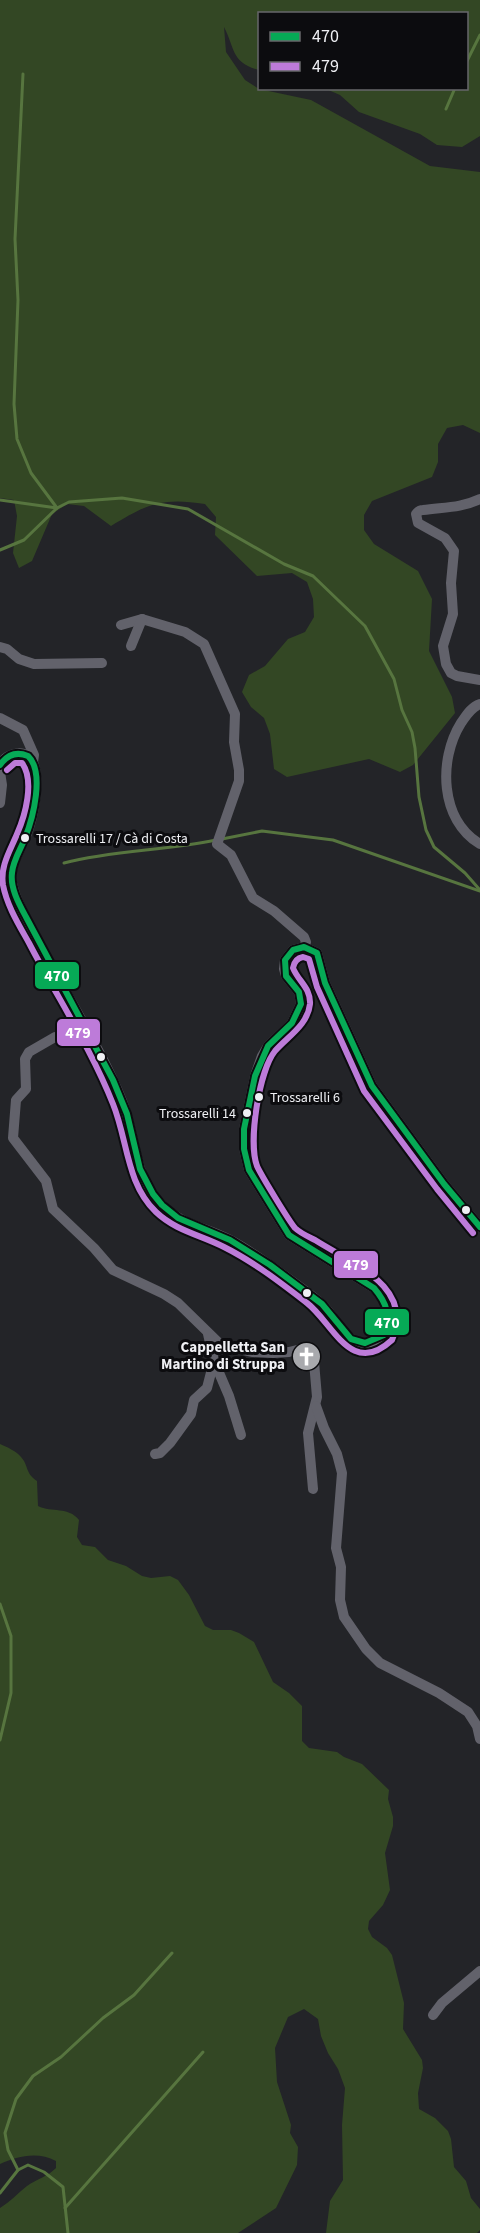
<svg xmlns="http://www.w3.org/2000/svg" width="480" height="2233" font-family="'Source Sans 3',sans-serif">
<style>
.green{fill:#334724}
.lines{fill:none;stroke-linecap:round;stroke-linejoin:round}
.stream{stroke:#57753f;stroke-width:3}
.street{stroke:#62626b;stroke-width:10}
.bus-1-casing{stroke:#0c0c0f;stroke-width:10}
.bus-2-casing{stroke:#0c0c0f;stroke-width:10}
.bus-1{stroke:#06aa56;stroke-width:6}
.bus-2{stroke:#bd7bd9;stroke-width:6}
.bus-dot{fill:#eff0f4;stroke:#0c0c0f;stroke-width:2}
.labels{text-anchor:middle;stroke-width:6;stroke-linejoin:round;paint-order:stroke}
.bus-label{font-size:14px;fill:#eff0f4;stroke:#0c0c0f;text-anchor:start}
.poi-label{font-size:15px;font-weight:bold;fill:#eff0f4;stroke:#0c0c0f;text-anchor:end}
.line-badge{stroke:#0c0c0f;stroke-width:2}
.badge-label{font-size:16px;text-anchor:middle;font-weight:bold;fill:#fff}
</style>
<rect width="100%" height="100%" fill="#232428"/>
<g class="green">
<path d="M0 0H480V136L462 147 437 145 420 134 359 112 340 95 326 89 466 88V14H260L259 70C231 63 235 48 224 27L226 52 245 80 259 89 311 100 430 166 480 172V433L463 425 447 428 438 444V462L432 477 372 501 364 515V530L374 544 418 571 432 599 429 651 452 697 455 713 413 765 400 772 369 759 287 777 274 769 270 734 264 718 251 707 242 692 249 675 265 666 288 639 305 632 314 617 313 599 307 582 292 573 257 576 215 535 216 517 205 504C162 497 147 504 111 526L84 506 67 504 52 514 32 561 19 568 13 553 17 516 14 500 0 498Z"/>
<path d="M0 1444C7 1447 16 1451 21 1457 29 1466 25 1473 37 1481L38 1506C52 1513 68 1506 79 1520L77 1537 82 1545 95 1547 108 1560 126 1566 142 1576 151 1578 170 1576 178 1580 189 1595 205 1626 213 1630H231L239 1633 254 1642 273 1682 289 1693 302 1706V1741L309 1748 337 1752 344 1757 362 1764 389 1790 388 1799 393 1817V1826L385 1853 390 1890 383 1905 369 1921 368 1929 372 1937 387 1948 392 1955 404 2003 403 2029 422 2060 423 2068 418 2093 419 2109 435 2118 448 2131 451 2139 454 2167 466 2181 471 2198 480 2209V2230L477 2233H326L330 2201 343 2180 342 2125 345 2088 338 2069 328 2053 321 2036 318 2019 304 2009 288 2017 275 2048 277 2082 291 2125 290 2133 298 2147 297 2165 276 2208 238 2233H0V2208C10 2202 18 2193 27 2186 37 2179 47 2177 56 2168V2161C38 2151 17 2156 0 2164Z"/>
</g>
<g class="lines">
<g class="stream">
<path d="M466 63 480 35"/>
<path d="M23 74 15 239 18 300 14 404 17 439 31 473 57 508"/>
<path d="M446 109 455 88"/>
<path d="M0 500 57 508"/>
<path d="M0 550 24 540 57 508 69 502 122 498 188 509 284 564 313 576 365 626 394 679 402 710 412 732 415 748 419 797 426 830 434 847 465 873 480 890"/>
<path d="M222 839 262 831 333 840 480 891"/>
<path d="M64 863C114 850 165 851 216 840"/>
<path d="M0 1604 11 1636V1693L0 1740"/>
<path d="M18 2170 8 2150 5 2133 16 2099 33 2076 61 2057 103 2018 134 1995 172 1953"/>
<path d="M0 2193 18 2170 28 2165 44 2172 63 2187 68 2233"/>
<path d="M65 2208 203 2052"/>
</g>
<g class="street">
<path d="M480 499C461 508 444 507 423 510 419 510 419 511 416 514L418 523 445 538 454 551 451 583 453 614 443 646 446 664 451 673 457 676 480 680"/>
<path d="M121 625 142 619 185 632 204 644 235 714 234 742 239 770V781L217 844 231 855 253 898 274 911 304 937 306 942 304 947"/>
<path d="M131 646 142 619"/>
<path d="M0 647 7 649 19 659 34 664 102 663"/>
<path d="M480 704C471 707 466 716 461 723 438 760 440 820 480 844"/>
<path d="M0 718 23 730 34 755 33 762"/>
<path d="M0 765C7 751 29 748 34 765 40 785 33 818 26 836 20 851 8 866 12 883 16 902 27 920 36 937 63 992 99 1044 122 1101 136 1136 133 1178 162 1205 183 1226 206 1227 230 1240 258 1255 283 1275 308 1293 316 1299 323 1304 328 1311 344 1332 355 1357 384 1335 393 1316 388 1302 374 1288L289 1235 249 1170 244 1149V1129L255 1076 262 1056 268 1046 292 1023 301 1004 299 992 286 976 284 969 285 960 293 950 304 947 317 953 325 983 372 1086 444 1184 480 1227"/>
<path d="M0 772 2 785 0 803"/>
<path d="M93 1041 55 1037 29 1052 25 1059 26 1089 16 1100 13 1138 46 1181 53 1209 94 1248 113 1270 164 1294 178 1303 221 1345 253 1352 273 1353 289 1352 309 1347 314 1362 317 1397 308 1433 313 1489"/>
<path d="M214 1361 229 1396 241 1435"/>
<path d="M316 1406 324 1428 337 1454 342 1473 336 1548 341 1567 340 1600 344 1617 366 1649 380 1663 439 1693 468 1712 477 1726 480 1739"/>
<path d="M155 1454 160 1453 170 1443 191 1414 194 1400 207 1388 214 1361 208 1334"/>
<path d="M433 2015 442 2003 480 1971"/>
</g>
<defs>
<path id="bus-1" d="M0 765C7 755 16 751 28 756 45 772 33 818 25 838 21 849 13 860 12 873 10 888 19 904 26 917L113 1080 127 1114 140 1169 153 1194 162 1205 178 1218 230 1240 270 1265 322 1304 351 1339 365 1343 384 1335C391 1316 387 1303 374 1288L289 1235 249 1170 244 1149V1129L255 1076 268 1046 292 1023 301 1004 299 992 286 976 285 960 293 950 304 947 317 953 325 983 372 1086 444 1184 480 1227"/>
<path id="bus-2" d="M7 770 15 763H22C35 781 25 816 17 834 10 851 0 866 3 885 7 906 19 925 29 943 57 997 91 1048 113 1104 128 1141 126 1183 156 1212 176 1231 201 1235 224 1247 254 1262 281 1283 307 1303 333 1323 351 1378 392 1340 415 1286 351 1263 315 1240 309 1237 300 1233 295 1228 289 1221 261 1175 257 1166 248 1142 259 1071 275 1051 287 1037 308 1025 310 1004 311 988 298 981 293 968 294 962 297 958 303 957L309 959 317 987 364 1091 437 1189 473 1233"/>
</defs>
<use href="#bus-1" class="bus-1-casing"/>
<use href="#bus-2" class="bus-2-casing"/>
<use href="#bus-1" class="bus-1"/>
<use href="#bus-2" class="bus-2"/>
</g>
<defs>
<symbol id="church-disc" viewBox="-11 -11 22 22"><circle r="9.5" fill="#a8a9ad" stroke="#0c0c0f"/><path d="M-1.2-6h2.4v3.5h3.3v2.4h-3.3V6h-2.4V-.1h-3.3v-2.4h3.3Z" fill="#fff"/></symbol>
</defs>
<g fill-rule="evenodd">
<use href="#church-disc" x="290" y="1340" width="33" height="33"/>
</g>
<g class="bus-dot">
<circle cx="25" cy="838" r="5"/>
<circle cx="101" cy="1057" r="5"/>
<circle cx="259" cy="1097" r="5"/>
<circle cx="247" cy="1113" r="5"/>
<circle cx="466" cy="1210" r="5"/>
<circle cx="307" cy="1293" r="5"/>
</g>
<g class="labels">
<g class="bus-label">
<text x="36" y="843">Trossarelli 17 / Cà di Costa</text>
<text x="270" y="1102">Trossarelli 6</text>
<text x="236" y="1118" text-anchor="end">Trossarelli 14</text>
</g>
<g class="poi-label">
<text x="285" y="1352">Cappelletta San<tspan x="285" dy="17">Martino di Struppa</tspan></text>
</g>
</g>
<g class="line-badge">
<rect x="34" y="961" width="46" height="29" rx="6" fill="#06aa56"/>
<rect x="56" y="1018" width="45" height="29" rx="6" fill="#bd7bd9"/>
<rect x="333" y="1250" width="46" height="29" rx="6" fill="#bd7bd9"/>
<rect x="364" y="1308" width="46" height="28" rx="6" fill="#06aa56"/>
</g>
<g class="badge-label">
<text x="57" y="981">470</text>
<text x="78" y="1038">479</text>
<text x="356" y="1270">479</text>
<text x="387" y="1328">470</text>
</g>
<rect x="258" y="12" width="210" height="78" fill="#0c0c0f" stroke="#67676b" stroke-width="1.5"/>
<rect x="270" y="32" width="30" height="9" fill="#06aa56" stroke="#67676b" stroke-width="1.5"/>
<text x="312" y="42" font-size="18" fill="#eff0f4">470</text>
<rect x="270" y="62" width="30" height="9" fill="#bd7bd9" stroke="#67676b" stroke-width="1.5"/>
<text x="312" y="72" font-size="18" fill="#eff0f4">479</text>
</svg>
